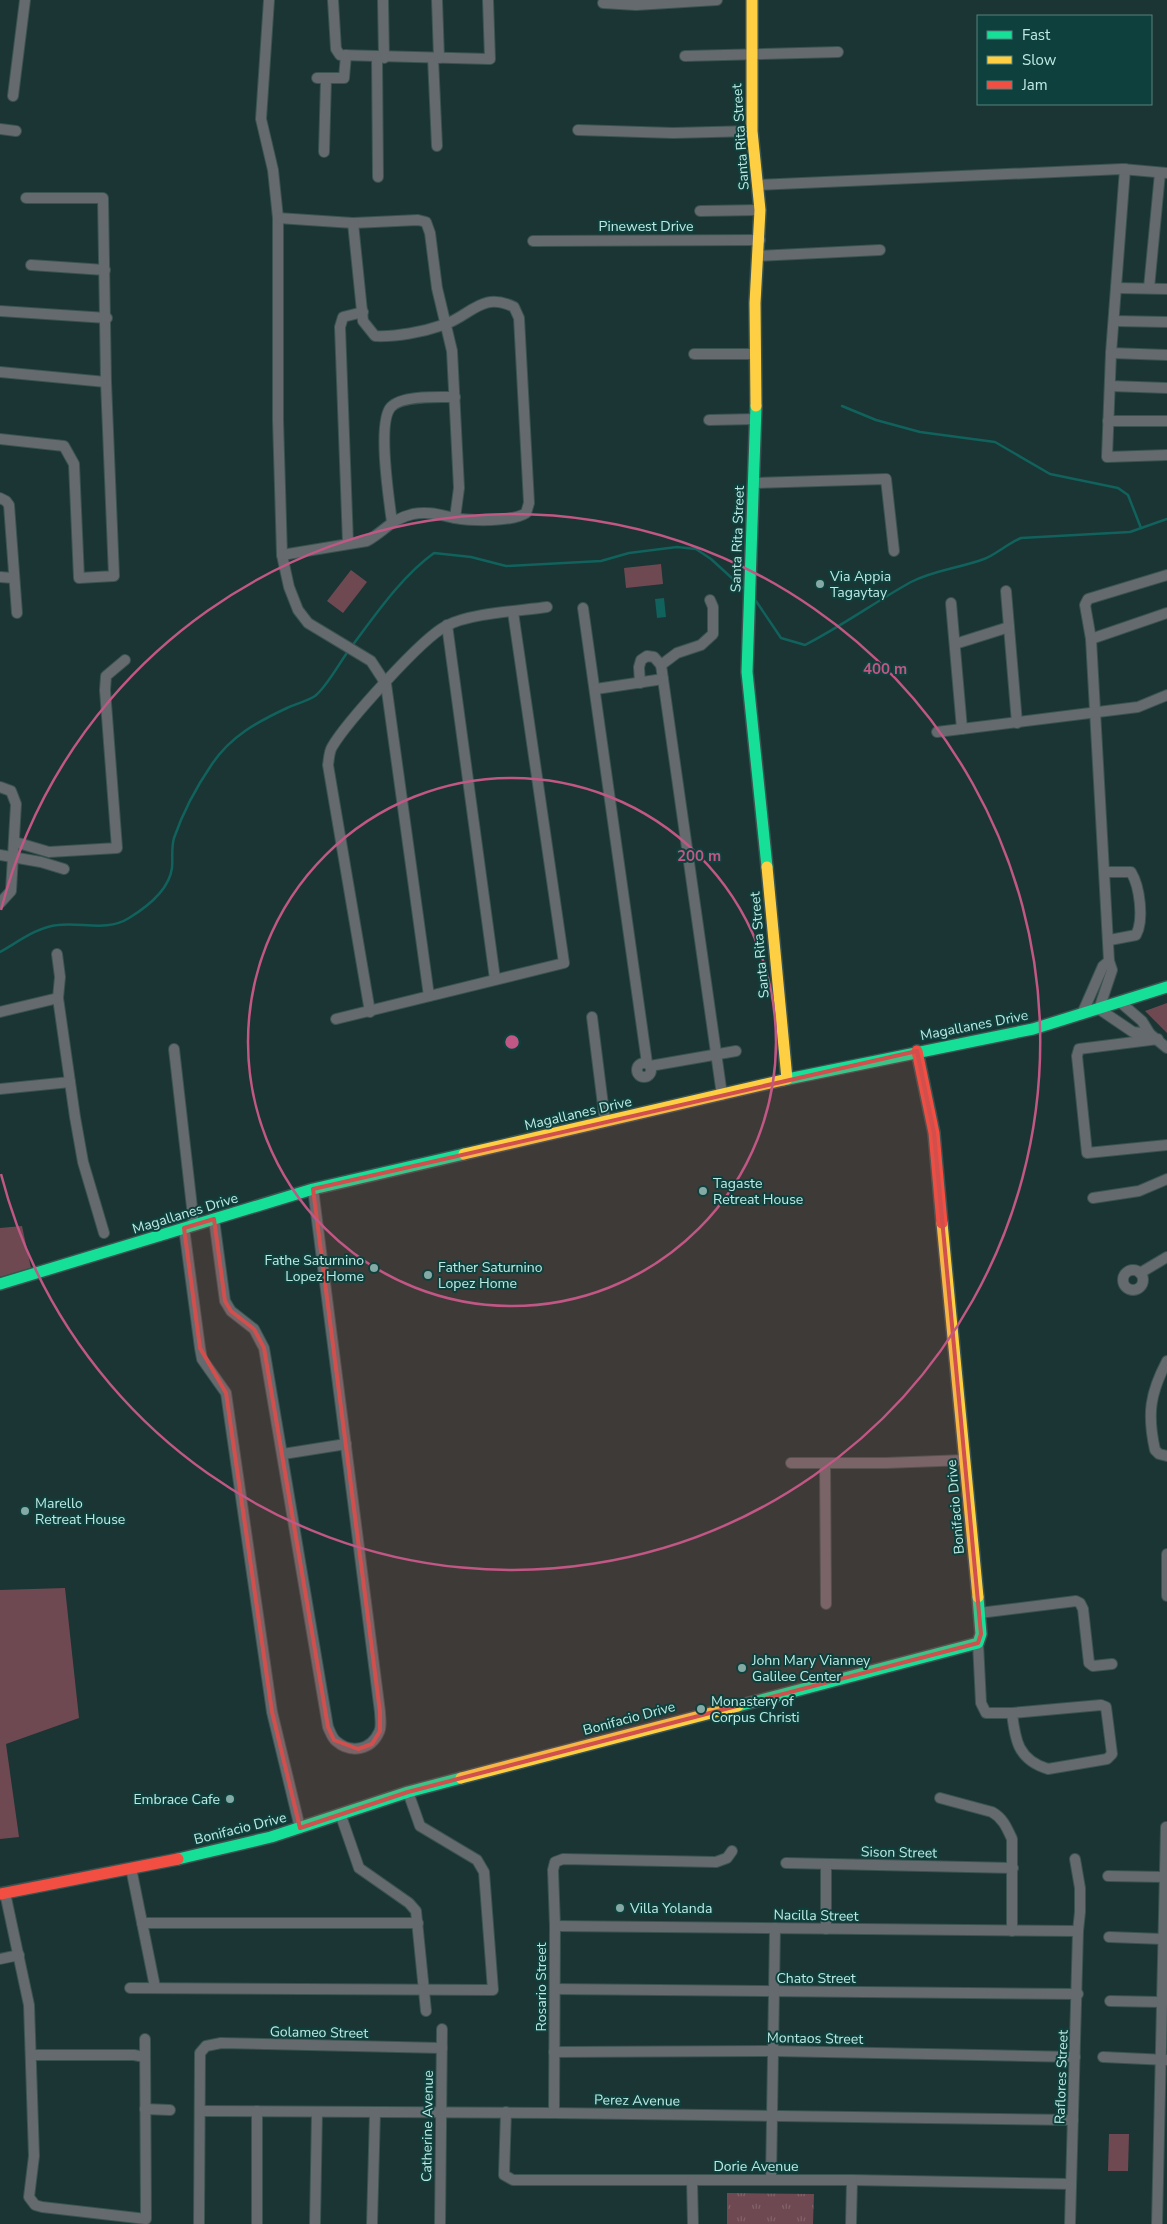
<svg xmlns="http://www.w3.org/2000/svg" width="1167" height="2224" font-family="'Nunito Sans',sans-serif">
<style>
.grass{fill:#6f4951}
.park{fill:url(#park-tufts)}
.water{fill:#11625c}
.lines{fill:none;stroke-linecap:round;stroke-linejoin:round}
.stream{stroke:#11625c;stroke-width:2.5}
.street-casing{stroke:#3a5351;stroke-width:12}
.fast-casing{stroke:#3a5351;stroke-width:14}
.slow-casing{stroke:#3a5351;stroke-width:14}
.jam-casing{stroke:#3a5351;stroke-width:14}
.street{stroke:#656a6f;stroke-width:10}
.fast{stroke:#16e098;stroke-width:11}
.slow{stroke:#ffcf43;stroke-width:11}
.jam{stroke:#f24e42;stroke-width:11}
.marked{fill:#d14f4d;fill-opacity:0.2;stroke:#d14f4d;stroke-width:4;stroke-linejoin:round}
.ring{fill:none;stroke:#c15784;stroke-width:2.5}
.poi-dot{fill:#85aaa5;stroke:#0e413d;stroke-width:2}
.labels{text-anchor:middle;stroke-width:4;stroke-linejoin:round;paint-order:stroke}
.street-label{font-size:14px;fill:#bfe9e3;stroke:#0e413d}
.poi-label{font-size:14px;fill:#bfe9e3;stroke:#0e413d;text-anchor:start}
.centre{fill:#c15784;stroke:#0e413d;stroke-width:2.5}
.ring-label{font-size:15px;text-anchor:middle;font-weight:bold;fill:#c15784;stroke:#0e413d;stroke-width:4;stroke-linejoin:round;paint-order:stroke}
</style>
<defs>
<pattern id="park-tufts" width="24" height="20" patternUnits="userSpaceOnUse" patternTransform="scale(1.25)"><rect width="24" height="20" fill="#6f4951"/><path d="M3 7l-1-3M5 7V3M7 7l1-3M15 17l-1-3M17 17v-4M19 17l1-3" fill="none" stroke="#82636a"/></pattern>
</defs>
<rect width="100%" height="100%" fill="#1a3533"/>
<g class="grass">
<path d="M661 564 663 584 626 588 624 568Z"/>
<path d="M351 570 367 582 343 613 327 601Z"/>
<path d="M1167 1003V1033L1145 1011Z"/>
<path d="M22 1226 31 1268 0 1277V1228Z"/>
<path d="M65 1588 79 1718 6 1744 19 1837 0 1839V1590Z"/>
<path d="M1109 2134H1129L1128 2171H1108Z"/>
</g>
<path class="park" d="M727 2193 814 2194 813 2224H727Z"/>
<path class="water" d="M664 598 666 617 657 618 655 599Z"/>
<g class="lines">
<g class="stream">
<path d="M842 406 876 420 920 432 995 442 1050 474 1118 488 1128 495 1141 528"/>
<path d="M756 601 781 638 805 645C842 626 875 602 911 582 934 570 960 568 984 559 995 555 1007 544 1021 538L1130 532 1167 519"/>
<path d="M352 646C376 614 402 576 434 553L471 557 506 566 601 561 629 553 677 547 696 549 711 559 745 590"/>
<path d="M0 952C18 942 37 927 58 925 82 922 107 932 129 918 147 907 169 890 172 868 173 858 171 848 174 838 183 812 197 786 212 764 231 736 257 722 287 708 296 704 307 701 315 696 326 688 340 662 349 650"/>
</g>
<defs>
<g id="street">
<path d="M269 0 261 119 273 170 278 218V420L282 555 289 587 298 610 308 623 371 661 386 684 429 996"/>
<path d="M333 0 336 49 340 55 490 59 488 0"/>
<path d="M383 0 384 58"/>
<path d="M437 0 439 58"/>
<path d="M603 3 636 5 717 0"/>
<path d="M685 56 838 52"/>
<path d="M377 57 378 177"/>
<path d="M433 58 437 146"/>
<path d="M317 78H344L346 55"/>
<path d="M13 96 25 0"/>
<path d="M0 129 16 131"/>
<path d="M578 130 673 133 752 131"/>
<path d="M324 152 326 79"/>
<path d="M1125 169 1111 353 1107 457 1167 455"/>
<path d="M757 185 1122 169 1167 173"/>
<path d="M700 211 760 210"/>
<path d="M278 218 353 223 418 220 426 222 430 233 437 288 452 351 459 488 455 518"/>
<path d="M533 241 760 240"/>
<path d="M759 256 880 250"/>
<path d="M31 265 105 270"/>
<path d="M1116 288 1167 289"/>
<path d="M1149 288 1160 173"/>
<path d="M0 311 107 318"/>
<path d="M1114 321 1167 322"/>
<path d="M1111 353 1167 355"/>
<path d="M694 354H755"/>
<path d="M0 372 106 382"/>
<path d="M1110 386 1167 388"/>
<path d="M709 420 756 419"/>
<path d="M1108 421H1167"/>
<path d="M0 439 64 446 74 464 79 578 114 576 106 382 103 198H26"/>
<path d="M754 483 886 479 894 551"/>
<path d="M0 498 6 501 9 505 17 613"/>
<path d="M392 522C389 500 377 422 391 407 402 395 439 397 455 397"/>
<path d="M348 543 340 327 343 317 363 312"/>
<path d="M282 555 367 541C385 531 391 519 413 514 428 511 440 515 455 518 472 521 512 522 526 513L529 503 519 318 514 307C481 291 471 316 443 325 423 332 396 337 375 336L363 321 353 223"/>
<path d="M1167 575 1088 599 1085 605 1091 639 1109 961 1112 970 1099 1009 1133 1032 1150 1034 1167 1048"/>
<path d="M0 577 13 578"/>
<path d="M1006 591 1017 723"/>
<path d="M710 600 713 607V634L701 645 677 653 661 665 722 1095"/>
<path d="M951 603 962 729"/>
<path d="M583 608 647 1063"/>
<path d="M447 625 495 979"/>
<path d="M1091 639 1167 613"/>
<path d="M955 644 1009 627"/>
<path d="M640 683 639 667 641 660 647 656 654 657 661 665"/>
<path d="M596 689 663 679"/>
<path d="M937 732 1138 707 1167 695"/>
<path d="M0 787 11 791 16 804 11 891 0 903"/>
<path d="M15 842 49 852 117 848 105 690 106 676 125 660"/>
<path d="M0 855 41 862 64 869"/>
<path d="M1105 872H1131C1140 887 1144 920 1136 935L1110 940"/>
<path d="M57 954 60 977 58 998 75 1117 83 1162 104 1233"/>
<path d="M1120 1002 1142 1021 1150 1034"/>
<path d="M0 1012 58 998"/>
<path d="M370 1012 328 765C329 759 329 752 332 747 346 723 422 638 446 626 470 613 519 611 547 607"/>
<path d="M1082 1014 1103 966 1109 961"/>
<path d="M592 1017 605 1121"/>
<path d="M336 1019 564 963 513 612"/>
<path d="M1158 1039 1079 1049 1077 1056 1087 1153 1167 1145"/>
<path d="M174 1049 194 1225"/>
<circle cx="644" cy="1070" r="7"/>
<path d="M650 1066 736 1051"/>
<path d="M0 1089 70 1082"/>
<path d="M1093 1198 1139 1191 1167 1179"/>
<path d="M214 1219 225 1301 231 1311 254 1329 264 1348 328 1727C330 1731 332 1738 336 1741 351 1754 371 1750 379 1732 382 1727 380 1718 380 1712L313 1189"/>
<path d="M184 1228 200 1348 202 1359 226 1393 272 1712 300 1828"/>
<circle cx="1133" cy="1280" r="10"/>
<path d="M1140 1273 1167 1257"/>
<path d="M1167 1361C1150 1393 1147 1414 1155 1450L1159 1454 1167 1456"/>
<path d="M283 1454 346 1444"/>
<path d="M791 1463H886L965 1460"/>
<path d="M825 1463 826 1604"/>
<path d="M1167 1554V1596"/>
<path d="M979 1613 1076 1601 1080 1603 1083 1609 1089 1663 1093 1666 1112 1664"/>
<path d="M978 1643 981 1703 986 1713H1012L1101 1705 1106 1707 1112 1754 1107 1759 1048 1769C1018 1760 1015 1740 1012 1713"/>
<path d="M940 1798 992 1812C1003 1818 1007 1828 1012 1839V1931"/>
<path d="M341 1816 359 1868 409 1903 416 1911 426 2011"/>
<path d="M786 1863 1013 1868"/>
<path d="M826 1864V1929"/>
<path d="M131 1868 155 1987"/>
<path d="M1108 1876 1165 1877"/>
<path d="M5 1893 29 2005 34 2156 29 2197 35 2205 42 2207 146 2219 145 2039"/>
<path d="M142 1923H418"/>
<path d="M555 1926 1078 1931"/>
<path d="M1109 1937 1163 1939"/>
<path d="M0 1959 19 1955"/>
<path d="M130 1988 493 1990 484 1872 477 1860 420 1826 408 1792"/>
<path d="M555 1989 1078 1994"/>
<path d="M1110 2001 1161 2002"/>
<path d="M554 2052 774 2051 1075 2057"/>
<path d="M31 2055H134L145 2057"/>
<path d="M1103 2057 1167 2060"/>
<path d="M145 2109 170 2110"/>
<path d="M200 2111 554 2113 1073 2120"/>
<path d="M506 2112 504 2175 513 2180H852L1071 2184"/>
<path d="M554 2113 555 1926 553 1870 555 1862 563 1859 716 1862 727 1858 732 1851"/>
<path d="M692 2180 693 2224"/>
<path d="M771 2180 775 1928"/>
<path d="M199 2224 200 2053 206 2046 221 2043 442 2048"/>
<path d="M257 2224V2111"/>
<path d="M315 2224 317 2112"/>
<path d="M372 2224 375 2112"/>
<path d="M440 2224 442 2029"/>
<path d="M851 2224 852 2180"/>
<path d="M1070 2224 1078 1931 1080 1912V1888L1075 1859"/>
<path d="M1157 2224 1166 1827"/>
</g>
<g id="fast">
<path d="M756 406 747 672 767 867"/>
<path d="M783 1080 1033 1029 1167 987"/>
<path d="M0 1284 313 1189 464 1154"/>
<path d="M738 1706 978 1643 981 1634 978 1597"/>
<path d="M178 1859 271 1837 408 1792 461 1778"/>
</g>
<g id="slow">
<path d="M752 0V131L760 210 755 303 756 406"/>
<path d="M767 867 787 1079"/>
<path d="M464 1154 783 1080"/>
<path d="M942 1223 978 1597"/>
<path d="M461 1778 738 1706"/>
</g>
<g id="jam">
<path d="M917 1051 934 1133 942 1223"/>
<path d="M0 1894 178 1859"/>
</g>
</defs>
<use href="#street" class="street-casing"/>
<use href="#fast" class="fast-casing"/>
<use href="#slow" class="slow-casing"/>
<use href="#jam" class="jam-casing"/>
<use href="#street" class="street"/>
<use href="#fast" class="fast"/>
<use href="#slow" class="slow"/>
<use href="#jam" class="jam"/>
</g>
<path class="marked" d="M917 1051 934 1133 981 1634 978 1643 408 1792 300 1828 272 1712 226 1393 200 1348 184 1228 214 1219 225 1301 231 1311 254 1329 264 1348 328 1727 334 1740 358 1749 372 1744 380 1731V1712L313 1189Z"/>
<g class="ring">
<circle cx="512" cy="1042" r="264"/>
<path d="M1 910A528 528 0 1 1 1 1174"/>
</g>
<g class="poi-dot">
<circle cx="820" cy="584" r="5"/>
<circle cx="703" cy="1191" r="5"/>
<circle cx="374" cy="1268" r="5"/>
<circle cx="428" cy="1275" r="5"/>
<circle cx="25" cy="1511" r="5"/>
<circle cx="742" cy="1668" r="5"/>
<circle cx="701" cy="1709" r="5"/>
<circle cx="230" cy="1799" r="5"/>
<circle cx="620" cy="1908" r="5"/>
</g>
<g class="labels">
<g class="street-label">
<text transform="translate(740 137) rotate(-94)" y="5">Santa Rita Street</text>
<text x="646" y="231">Pinewest Drive</text>
<text transform="translate(737 539) rotate(-88)" y="5">Santa Rita Street</text>
<text transform="translate(759 945) rotate(-95)" y="5">Santa Rita Street</text>
<text transform="translate(974 1025) rotate(-11)" y="5">Magallanes Drive</text>
<text transform="translate(578 1113) rotate(-13)" y="5">Magallanes Drive</text>
<text transform="translate(185 1213) rotate(-17)" y="5">Magallanes Drive</text>
<text transform="translate(955 1507) rotate(-95)" y="5">Bonifacio Drive</text>
<text transform="translate(629 1718) rotate(-15)" y="5">Bonifacio Drive</text>
<text transform="translate(240 1828) rotate(-14)" y="5">Bonifacio Drive</text>
<text transform="translate(899 1852) rotate(1)" y="5">Sison Street</text>
<text transform="translate(816 1915) rotate(1)" y="5">Nacilla Street</text>
<text x="816" y="1983">Chato Street</text>
<text transform="translate(541 1987) rotate(-90)" y="5">Rosario Street</text>
<text transform="translate(319 2032) rotate(1)" y="5">Golameo Street</text>
<text transform="translate(815 2038) rotate(1)" y="5">Montaos Street</text>
<text transform="translate(1061 2077) rotate(-88)" y="5">Raflores Street</text>
<text transform="translate(637 2100) rotate(1)" y="5">Perez Avenue</text>
<text transform="translate(427 2126) rotate(-89)" y="5">Catherine Avenue</text>
<text x="756" y="2171">Dorie Avenue</text>
</g>
<g class="poi-label">
<text x="830" y="581">Via Appia<tspan x="830" dy="16">Tagaytay</tspan></text>
<text x="713" y="1188">Tagaste<tspan x="713" dy="16">Retreat House</tspan></text>
<text x="364" y="1265" text-anchor="end">Fathe Saturnino<tspan x="364" dy="16">Lopez Home</tspan></text>
<text x="438" y="1272">Father Saturnino<tspan x="438" dy="16">Lopez Home</tspan></text>
<text x="35" y="1508">Marello<tspan x="35" dy="16">Retreat House</tspan></text>
<text x="752" y="1665">John Mary Vianney<tspan x="752" dy="16">Galilee Center</tspan></text>
<text x="711" y="1706">Monastery of<tspan x="711" dy="16">Corpus Christi</tspan></text>
<text x="220" y="1804" text-anchor="end">Embrace Cafe</text>
<text x="630" y="1913">Villa Yolanda</text>
</g>
</g>
<circle cx="512" cy="1042" r="8" class="centre"/>
<g class="ring-label">
<text x="885" y="674">400 m</text>
<text x="699" y="861">200 m</text>
</g>
<rect x="977" y="15" width="175" height="90" fill="#0e413d" stroke="#55847f"/>
<rect x="987" y="31" width="25" height="8" fill="#16e098" stroke="#55847f"/>
<text x="1022" y="40" font-size="15" fill="#bfe9e3">Fast</text>
<rect x="987" y="56" width="25" height="8" fill="#ffcf43" stroke="#55847f"/>
<text x="1022" y="65" font-size="15" fill="#bfe9e3">Slow</text>
<rect x="987" y="81" width="25" height="8" fill="#f24e42" stroke="#55847f"/>
<text x="1022" y="90" font-size="15" fill="#bfe9e3">Jam</text>
</svg>
